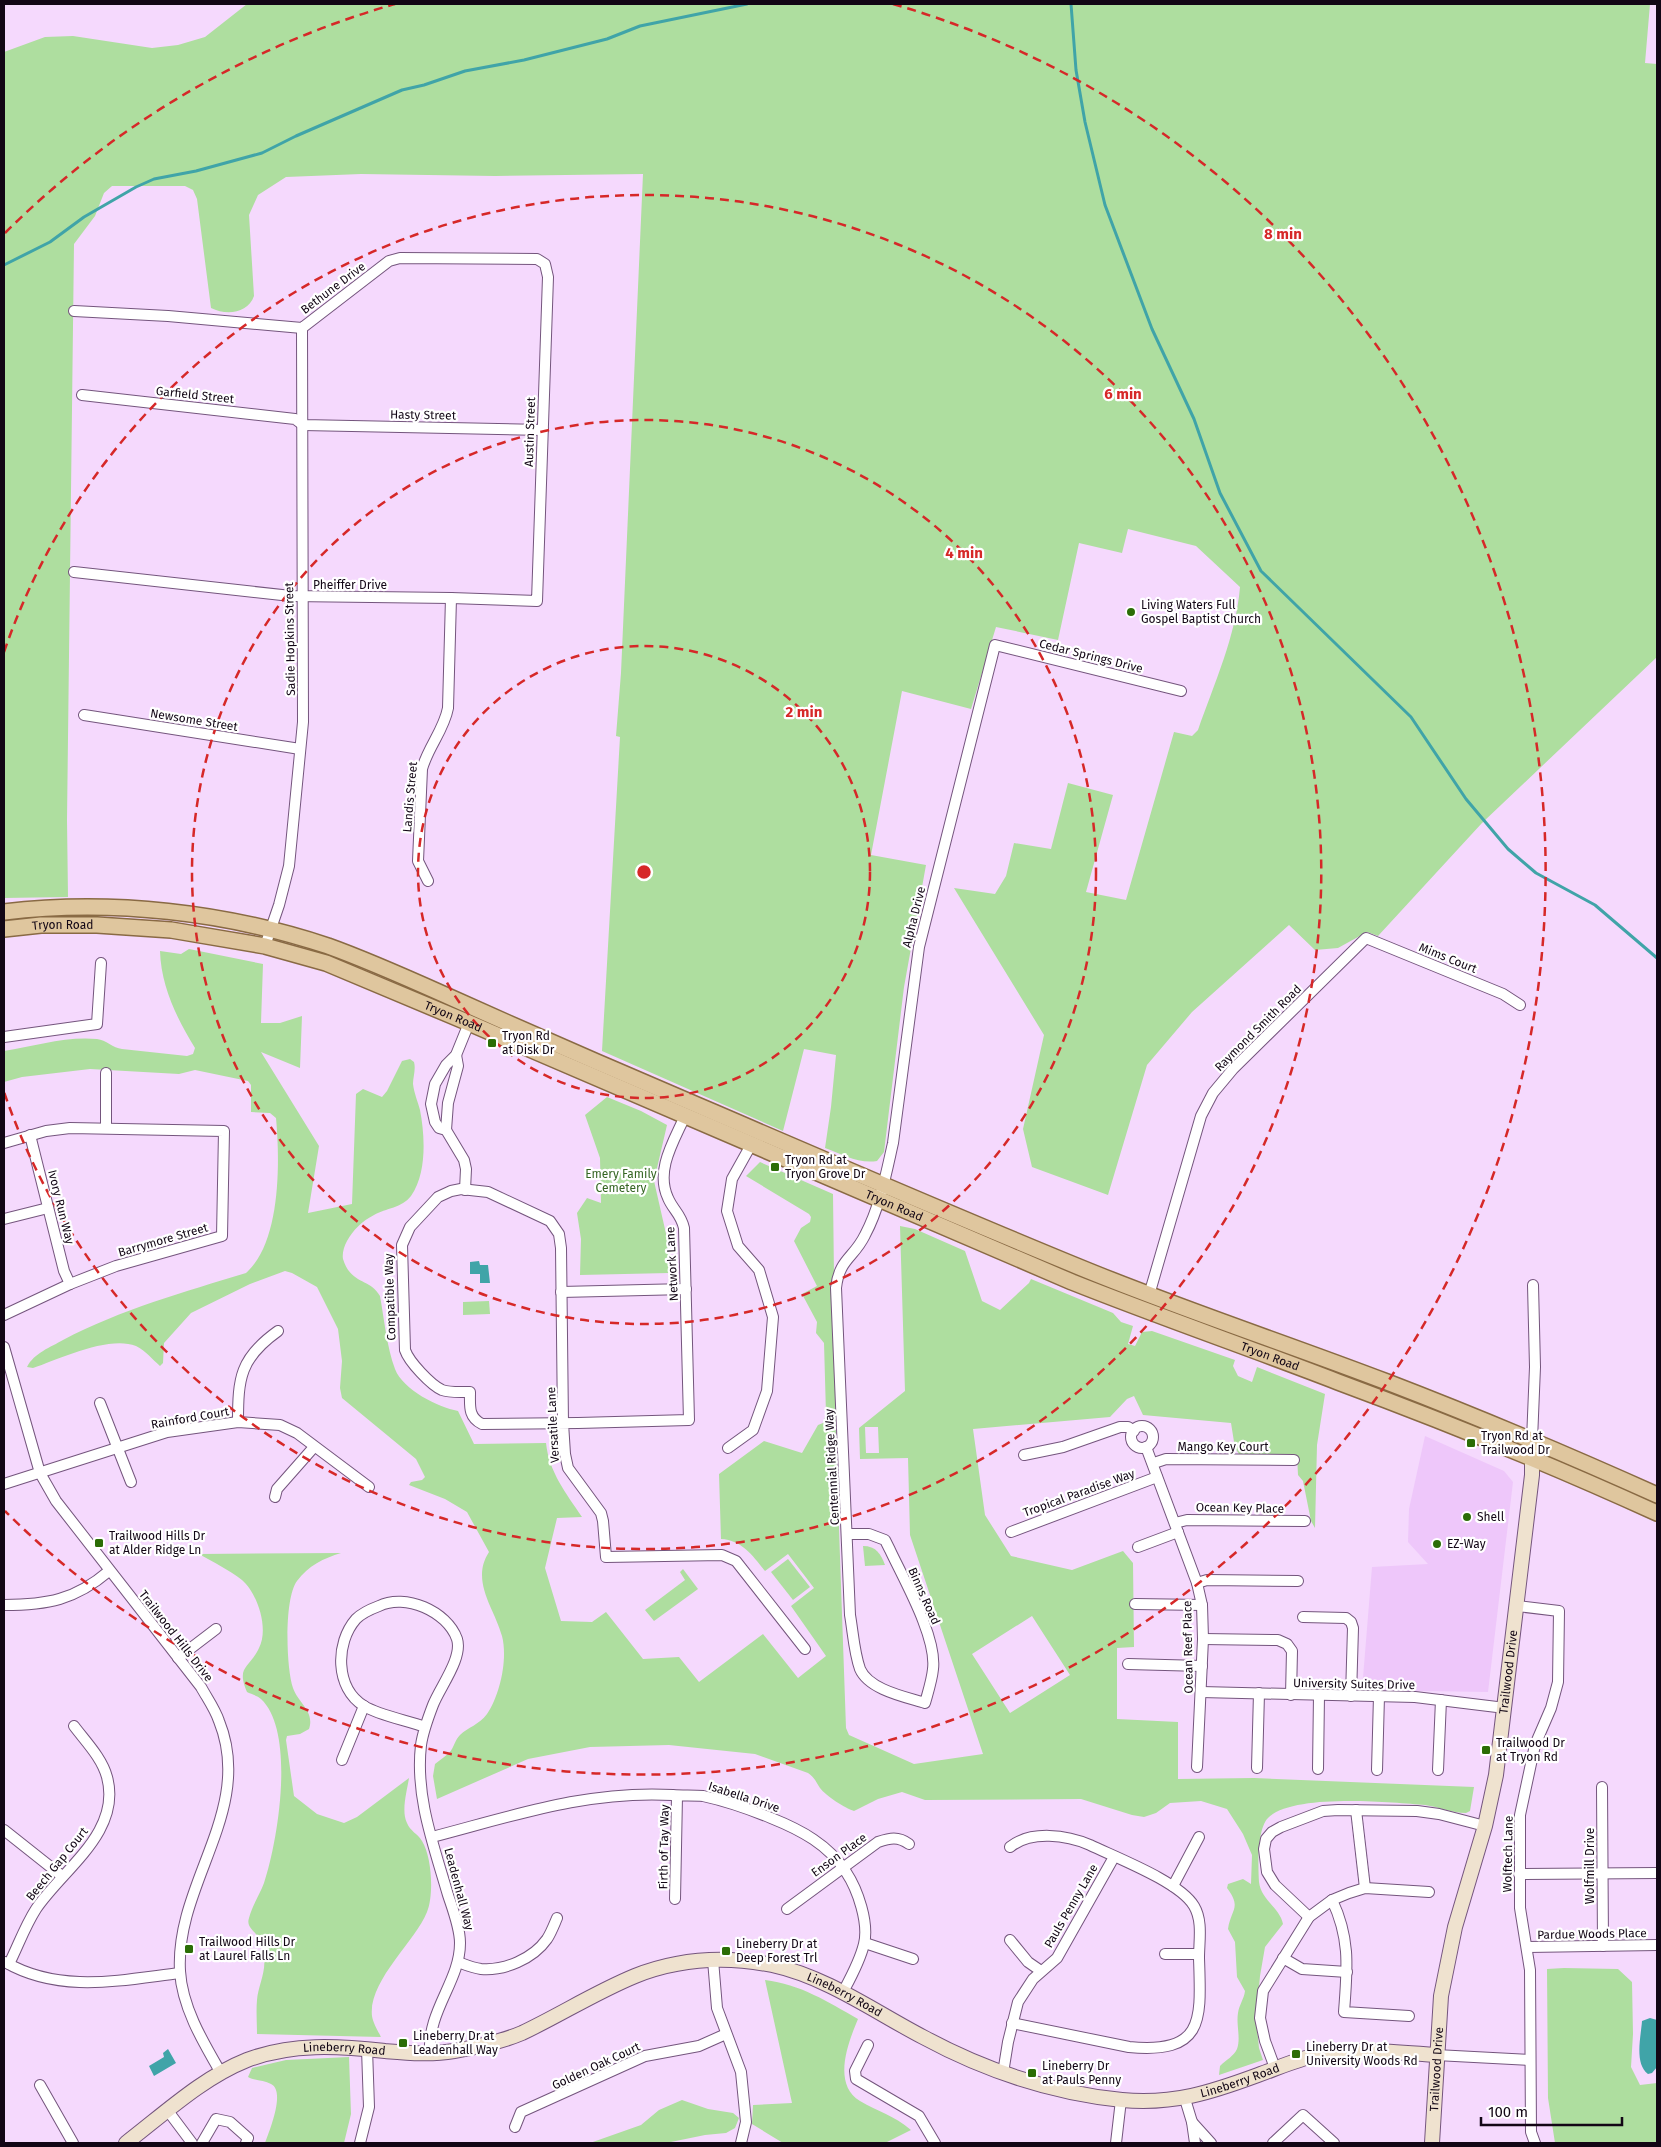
<svg xmlns="http://www.w3.org/2000/svg" width="1661" height="2147" font-family="'Fira Sans',sans-serif">
<style>
.built{fill:#eec7fa}
.green{fill:#aede9f;fill-rule:evenodd}
.water{fill:#40a4a8}
.lines{fill:none;stroke-linecap:round;stroke-linejoin:round}
.stream{stroke:#40a4a8;stroke-width:3}
.street-casing{stroke:#74557d;stroke-width:12}
.secondary-casing{stroke:#74557d;stroke-width:16}
.primary-casing{stroke:#896a44;stroke-width:18}
.street{stroke:#fff;stroke-width:10}
.secondary{stroke:#efe2cf;stroke-width:14}
.primary{stroke:#dfc69e;stroke-width:15}
.ring{fill:none;stroke:#d62828;stroke-width:2.5;stroke-dasharray:9 6}
.poi-dot{fill:#2b6d06;stroke:#fff;stroke-width:2}
.labels{text-anchor:middle;stroke-width:4.5;stroke-linejoin:round;paint-order:stroke}
.street-label{font-size:12px;fill:#120615;stroke:#fff}
.poi-label{font-size:12px;fill:#120615;stroke:#fff;text-anchor:start}
.park-label{font-size:12px;fill:#366624;stroke:#fff}
.centre{fill:#d62828;stroke:#fff;stroke-width:2.5}
.ring-label{font-size:15px;text-anchor:middle;font-weight:bold;fill:#d62828;stroke:#fff;stroke-width:4.5;stroke-linejoin:round;paint-order:stroke}
</style>
<rect width="100%" height="100%" fill="#f5d9fd"/>
<path class="built" d="M1425 1436 1504 1471 1513 1482 1488 1692 1362 1690 1372 1567 1428 1564 1408 1542 1409 1509Z"/>
<g class="green">
<path d="M247 4H1650L1645 63 1657 64V657L1482 823 1378 936 1367 932 1338 948 1315 950 1289 925 1192 1012 1147 1065 1108 1195 1032 1167 1023 1129 1044 1035 954 888 995 894 1006 876 1014 843 1051 849 1068 783 1113 795 1086 892 1126 900 1174 732 1192 736 1198 730C1214 684 1236 636 1240 587L1196 546 1128 529 1122 553 1079 543 1058 640 996 627 971 709 902 691 871 855 926 865 904 987 884 1152 877 1161C859 1164 841 1154 825 1148L831 1107 836 1055 804 1049 783 1131 602 1051 620 737 616 736 621 673 643 174 495 176 361 174 286 177 258 195 249 215 254 296C248 313 227 316 211 308L197 199 193 190 185 186H112L104 193 95 216 74 244 67 820 68 897 4 898V52L45 37 73 36 152 48 178 45 205 37Z"/>
<path d="M189 949 263 964 261 1023H280L302 1016 300 1068 261 1052 319 1146 308 1213 352 1204 356 1094 363 1089 382 1097 387 1091 402 1061 410 1059 414 1062C416 1069 413 1077 413 1084 414 1093 418 1102 420 1110 425 1136 427 1173 411 1196 402 1208 386 1208 374 1215 362 1221 353 1230 347 1241 344 1246 342 1254 343 1259 351 1285 370 1278 380 1296 384 1318 387 1348 395 1369 403 1390 438 1407 458 1411L474 1444 546 1443C549 1472 566 1493 582 1517L557 1518 545 1568 561 1621 592 1622 606 1612 643 1659 679 1657 699 1682 763 1634 798 1678 826 1656 791 1606 814 1588 788 1554 765 1571C753 1556 742 1540 721 1539L719 1474 764 1441 802 1453 818 1425 823 1423 826 1414 824 1343 816 1333 817 1322 802 1294 817 1286 794 1241 801 1228 810 1222 811 1217 809 1214 746 1176 760 1162 833 1194 836 1443 846 1728 849 1735 914 1764 983 1754 910 1535 908 1458 860 1459 859 1428 905 1391 900 1226 915 1229 965 1251 982 1301 1000 1310 1029 1283 1031 1279 1113 1313 1121 1322 1133 1326 1128 1344 1135 1346 1142 1332 1152 1331 1235 1360 1233 1366 1238 1376 1252 1382 1257 1367 1325 1394 1317 1445 1315 1528 1311 1521 1303 1481 1298 1475 1297 1455 1239 1454 1235 1448 1231 1423 1143 1415 1134 1396 1127 1399 1110 1417 973 1429 985 1515 1011 1556 1072 1570 1123 1551 1133 1563 1134 1647 1117 1648V1719L1178 1722V1779L1254 1778 1474 1787 1470 1811 1466 1813C1452 1813 1439 1807 1425 1805 1390 1802 1292 1793 1268 1818 1257 1829 1258 1867 1259 1882 1261 1900 1280 1908 1283 1924L1265 1947 1260 1976 1256 2018 1259 2048 1263 2060 1219 2075 1220 2066C1226 2060 1234 2056 1237 2049 1241 2038 1236 2025 1238 2013 1239 2005 1244 1999 1245 1991L1237 1977 1235 1942 1228 1929C1231 1909 1242 1908 1227 1888L1228 1884 1243 1879 1251 1884 1252 1855 1243 1834 1227 1809 1201 1801 1170 1803 1156 1813 1144 1817 1132 1815 1081 1799 925 1800 902 1792 878 1799 854 1811C845 1808 826 1796 820 1788 816 1782 815 1778 808 1773L755 1754 669 1745 590 1747 528 1759 437 1799 433 1776 435 1764C440 1760 446 1756 450 1752 454 1747 455 1740 460 1735 468 1727 479 1725 487 1714 500 1695 508 1659 502 1636 495 1609 470 1581 489 1552L467 1512 445 1499 409 1485 411 1482 422 1480 425 1477 416 1459 342 1398 340 1388 342 1361 338 1329 317 1287 292 1273 285 1271 250 1284 191 1313 164 1343 163 1363 160 1366C152 1359 146 1351 136 1346 109 1335 59 1359 33 1368L27 1367C34 1353 51 1347 63 1340 122 1309 184 1292 246 1273 281 1242 280 1162 276 1118L270 1113 251 1112V1085L248 1081 195 1070 179 1074 90 1069 22 1077 4 1082V1051C34 1046 67 1036 97 1039 106 1040 113 1048 122 1049L187 1056 193 1054 195 1048C177 1019 161 986 160 951L181 954ZM865 1427H878L879 1453H866ZM1032 1616 1070 1675 1010 1713 972 1654Z"/>
<path d="M607 1097 641 1111 667 1125 654 1181 667 1238 669 1273 580 1275 581 1239 577 1213 587 1198 601 1203 600 1158 585 1115Z"/>
<path d="M489 1301 490 1314 463 1315V1302Z"/>
<path d="M863 1546C876 1546 881 1554 885 1565L865 1566Z"/>
<path d="M341 1553C324 1558 308 1566 297 1581 284 1598 286 1668 293 1688 298 1703 315 1711 309 1729L300 1734 287 1736 286 1740 294 1796 317 1814 344 1823 357 1817 409 1778C407 1791 401 1811 407 1823 410 1831 418 1834 422 1841 432 1857 434 1895 427 1912 415 1942 368 1981 372 2016 373 2023 378 2031 381 2037L257 2034C257 2023 256 2011 257 2000 258 1987 266 1972 264 1959 263 1952 261 1943 258 1937 254 1930 246 1927 249 1918 252 1906 260 1894 264 1883 278 1841 296 1732 261 1699 258 1696 251 1694 247 1692 236 1666 249 1669 259 1648 269 1629 258 1594 242 1580 229 1570 213 1562 199 1554Z"/>
<path d="M788 1559 810 1587 793 1600 771 1572Z"/>
<path d="M683 1569 698 1589 654 1621 645 1610 685 1580 680 1572Z"/>
<path d="M1564 1968 1618 1969 1632 1982 1633 2034 1631 2067 1640 2085 1657 2083V2143H1555L1548 2098 1547 1969Z"/>
<path d="M765 1980C800 1984 828 2002 858 2019 848 2043 832 2084 860 2101 878 2112 894 2115 911 2130L885 2143H783L752 2124 753 2105 792 2103Z"/>
<path d="M349 2057 351 2114 344 2143H265C269 2132 286 2091 271 2084 264 2080 255 2081 248 2077L252 2068 286 2060Z"/>
<path d="M682 2100 708 2109 733 2113 739 2118 735 2128 726 2133 705 2135 666 2143H590L641 2125 659 2110Z"/>
</g>
<g class="water">
<path d="M479 1261 480 1265H488L490 1283H480V1274H470V1262Z"/>
<path d="M1650 2018 1657 2020V2067L1652 2073 1648 2074C1634 2064 1641 2036 1642 2021Z"/>
<path d="M168 2049 176 2063 154 2076 149 2066 164 2057 163 2053Z"/>
</g>
<g class="lines">
<g class="stream">
<path d="M1071 4 1076 70 1085 122 1105 205 1152 329 1194 419 1220 493 1261 571 1411 717 1466 799 1508 849 1536 873 1595 905 1657 958"/>
<path d="M4 265 50 242 84 217 136 187 154 179 196 171 262 153 296 136 402 90 424 85 465 71 524 60 607 39 640 26 747 4"/>
</g>
<defs>
<g id="street">
<path d="M74 311 168 316 302 328 389 261 400 258 537 259 545 264 548 277 537 601 451 598 291 596 74 572"/>
<path d="M82 395 295 419 303 425 543 430"/>
<path d="M84 715 300 749"/>
<path d="M428 881 418 861 422 769C428 747 444 730 448 708L451 598"/>
<path d="M265 946 279 905 289 866 303 722 302 328"/>
<path d="M4 1037 97 1024 101 963"/>
<path d="M685 1116C674 1141 655 1170 668 1198 673 1210 681 1214 684 1228L689 1420 578 1423 482 1424C468 1417 470 1406 470 1392 461 1392 450 1393 442 1390 431 1385 409 1362 405 1350L402 1245 410 1227 438 1197 451 1191 461 1189 488 1192 550 1221 559 1234 561 1248 563 1423 565 1454 568 1468 601 1513 603 1521 606 1557 722 1555 736 1561 805 1649"/>
<path d="M106 1127V1073"/>
<path d="M446 1130 448 1103 458 1066 456 1055"/>
<path d="M30 1135 64 1271 70 1284"/>
<path d="M4 1143 46 1131 70 1128 224 1131 222 1236 116 1266 70 1284 4 1315"/>
<path d="M465 1190 466 1169 464 1160 446 1130 439 1128 435 1122 431 1104 435 1084 446 1065 456 1055 469 1023"/>
<path d="M4 1219 48 1208"/>
<path d="M561 1292 686 1289"/>
<path d="M1149 1295 1201 1116 1213 1093 1233 1069 1366 938 1503 994 1520 1005"/>
<path d="M4 1347 40 1473 56 1501 201 1687C207 1698 215 1709 219 1721 255 1810 175 1883 180 1971 182 2007 203 2042 221 2073"/>
<path d="M100 1403 131 1482"/>
<path d="M238 1422C238 1378 240 1358 278 1331"/>
<circle cx="1142" cy="1437" r="11"/>
<path d="M1532 1440 1535 1367 1533 1285"/>
<path d="M1146 1447 1197 1583 1202 1605 1203 1639 1197 1767"/>
<path d="M728 1448 753 1430 767 1391 773 1317 759 1270 738 1246 727 1211 732 1179 751 1145"/>
<path d="M1024 1455 1063 1447 1120 1427H1128L1134 1431"/>
<path d="M1154 1463 1166 1459 1294 1460"/>
<path d="M4 1484 167 1432 238 1422 280 1425 297 1433 369 1487"/>
<path d="M275 1497 277 1489 314 1447"/>
<path d="M1175 1523 1187 1520 1305 1521"/>
<path d="M1011 1532 1157 1477"/>
<path d="M847 1534H869L885 1540 890 1550C904 1580 937 1637 933 1669 932 1680 928 1692 925 1703 906 1697 869 1690 860 1669 854 1652 853 1632 850 1615L836 1288C839 1259 854 1258 865 1235 880 1207 886 1174 893 1143L919 947 995 645 1181 691"/>
<path d="M1138 1547 1178 1532"/>
<path d="M1197 1583 1207 1580 1298 1581"/>
<path d="M1135 1604 1202 1605"/>
<path d="M4 1605C47 1605 75 1600 109 1571"/>
<path d="M1517 1606 1559 1611 1558 1682 1551 1708 1535 1745 1520 1815V1908L1530 1970 1531 2132 1535 2143"/>
<path d="M1303 1617 1346 1618 1351 1622 1353 1628 1351 1696"/>
<path d="M1203 1639 1278 1640 1287 1644 1292 1651 1291 1695"/>
<path d="M178 1658 216 1629"/>
<path d="M1128 1664 1202 1666"/>
<path d="M1201 1692 1415 1697 1505 1708"/>
<path d="M425 1727C409 1721 378 1715 364 1706 335 1688 335 1643 356 1619 362 1613 371 1609 379 1606 405 1593 447 1611 457 1639 463 1658 440 1687 433 1705 428 1718 423 1731 421 1745 415 1797 434 1846 448 1895 453 1910 460 1928 460 1943 460 1982 427 2010 430 2054"/>
<path d="M342 1760 364 1706"/>
<path d="M1257 1768 1259 1693"/>
<path d="M1318 1769 1319 1695"/>
<path d="M1377 1770 1379 1696"/>
<path d="M1438 1770 1441 1700"/>
<path d="M1602 1787 1603 1946"/>
<path d="M1356 1810 1365 1888"/>
<path d="M4 1830 62 1876"/>
<path d="M432 1837C513 1816 587 1790 673 1795 682 1796 693 1795 703 1796 726 1801 749 1809 771 1818 801 1830 829 1845 846 1872 858 1890 869 1923 864 1944 860 1961 851 1977 843 1992"/>
<path d="M1010 1847C1031 1830 1067 1835 1090 1845 1117 1858 1180 1882 1194 1906 1203 1921 1199 1941 1199 1958 1201 2020 1205 2054 1129 2047L1012 2023"/>
<path d="M1519 1874 1657 1873"/>
<path d="M1173 1886 1199 1837"/>
<path d="M675 1899 677 1796"/>
<path d="M1332 1900C1351 1940 1347 1970 1344 2012L1409 2016"/>
<path d="M787 1909 878 1842C890 1838 898 1836 909 1844"/>
<path d="M1309 1917 1275 1885 1267 1872 1264 1849 1266 1839 1272 1832 1281 1827 1323 1811 1338 1810 1417 1811 1439 1814 1485 1826"/>
<path d="M1010 1940 1028 1962 1041 1971"/>
<path d="M865 1943 913 1959"/>
<path d="M1528 1947 1657 1945"/>
<path d="M1165 1954H1199"/>
<path d="M1283 1958 1302 1969 1347 1972"/>
<path d="M713 1960 717 2008 741 2072 746 2122 741 2143"/>
<path d="M5 1962C60 1994 121 1980 180 1973"/>
<path d="M458 1962C466 1965 473 1968 481 1969 504 1971 533 1959 547 1939 551 1933 554 1925 557 1918"/>
<path d="M9 1964C18 1946 25 1926 36 1909 63 1869 122 1832 107 1777 102 1758 86 1742 74 1726"/>
<path d="M868 2045 855 2071 856 2079 919 2116 935 2143"/>
<path d="M1436 2055 1530 2060"/>
<path d="M1275 2068 1265 2041 1260 2018 1263 1991 1309 1917 1332 1900 1349 1893 1365 1888 1429 1892"/>
<path d="M1003 2073 1008 2042 1018 2002 1033 1979 1057 1958 1114 1857"/>
<path d="M40 2085 73 2143"/>
<path d="M1185 2099 1192 2122 1195 2143"/>
<path d="M168 2111 192 2143"/>
<path d="M1192 2122 1211 2143"/>
<path d="M515 2127 521 2112 645 2056 699 2046 726 2034"/>
<path d="M202 2143 216 2119 230 2122 248 2138 246 2143"/>
<path d="M360 2143 369 2107 367 2049"/>
<path d="M1116 2143 1121 2100"/>
<path d="M1273 2143 1303 2115 1334 2143"/>
</g>
<g id="secondary">
<path id="s1" d="M126 2143C164 2114 202 2078 247 2060 292 2043 338 2046 385 2051 409 2053 431 2055 454 2051 477 2047 501 2042 522 2033 560 2015 596 1992 635 1976 678 1959 726 1956 772 1965 827 1977 875 2012 923 2037 984 2070 1053 2093 1122 2100 1173 2105 1212 2092 1258 2075 1278 2068 1297 2059 1318 2055 1357 2048 1398 2052 1436 2055"/>
<path id="s2" d="M1432 2143 1441 1996 1455 1927 1485 1826 1496 1775 1532 1475V1440"/>
</g>
<g id="primary">
<path d="M4 912C111 899 226 912 328 946 367 960 405 977 443 994 494 1017 546 1040 597 1062 758 1131 918 1201 1079 1267 1181 1309 1285 1343 1387 1382 1478 1417 1568 1455 1657 1495"/>
<path id="s3" d="M4 929 41 925H97L171 930 265 946 326 963 469 1023 1072 1282C1160 1317 1250 1348 1338 1382 1446 1422 1552 1465 1657 1513"/>
</g>
</defs>
<use href="#street" class="street-casing"/>
<use href="#secondary" class="secondary-casing"/>
<use href="#primary" class="primary-casing"/>
<use href="#street" class="street"/>
<use href="#secondary" class="secondary"/>
<use href="#primary" class="primary"/>
</g>
<g class="ring">
<circle cx="644" cy="872" r="226"/>
<circle cx="644" cy="872" r="452"/>
<path d="M4 652A677 677 0 1 1 4 1092"/>
<path d="M5 233A903 903 0 0 1 395 4M893 4A903 903 0 1 1 5 1511"/>
</g>
<g class="poi-dot">
<circle cx="1131" cy="612" r="5"/>
<rect x="487" y="1038" width="10" height="10" rx="2.5"/>
<rect x="770" y="1162" width="10" height="10" rx="2.5"/>
<rect x="1466" y="1438" width="10" height="10" rx="2.5"/>
<circle cx="1467" cy="1517" r="5"/>
<rect x="94" y="1538" width="10" height="10" rx="2.5"/>
<circle cx="1437" cy="1544" r="5"/>
<rect x="1481" y="1745" width="10" height="10" rx="2.5"/>
<rect x="184" y="1944" width="10" height="10" rx="2.5"/>
<rect x="721" y="1946" width="10" height="10" rx="2.5"/>
<rect x="398" y="2038" width="10" height="10" rx="2.5"/>
<rect x="1291" y="2049" width="10" height="10" rx="2.5"/>
<rect x="1027" y="2068" width="10" height="10" rx="2.5"/>
</g>
<g class="labels">
<g class="street-label">
<text transform="translate(333 288) rotate(-37)" y="4">Bethune Drive</text>
<text transform="translate(195 395) rotate(6)" y="4">Garfield Street</text>
<text transform="translate(423 415) rotate(1)" y="4">Hasty Street</text>
<text transform="translate(530 432) rotate(-88)" y="4">Austin Street</text>
<text x="350" y="589">Pheiffer Drive</text>
<text transform="translate(290 639) rotate(-91)" y="4">Sadie Hopkins Street</text>
<text transform="translate(1091 656) rotate(14)" y="4">Cedar Springs Drive</text>
<text transform="translate(194 720) rotate(9)" y="4">Newsome Street</text>
<text transform="translate(410 797) rotate(-85)" y="4">Landis Street</text>
<text transform="translate(914 917) rotate(-76)" y="4">Alpha Drive</text>
<text dy="4" stroke="none"><textPath href="#s3" startOffset="59">Tryon Road</textPath></text>
<text transform="translate(1448 958) rotate(22)" y="4">Mims Court</text>
<text dy="4" stroke="none"><textPath href="#s3" startOffset="464">Tryon Road</textPath></text>
<text transform="translate(1258 1028) rotate(-45)" y="4">Raymond Smith Road</text>
<text dy="4" stroke="none"><textPath href="#s3" startOffset="944">Tryon Road</textPath></text>
<text transform="translate(61 1207) rotate(76)" y="4">Ivory Run Way</text>
<text transform="translate(163 1240) rotate(-16)" y="4">Barrymore Street</text>
<text transform="translate(672 1264) rotate(-93)" y="4">Network Lane</text>
<text transform="translate(390 1297) rotate(-92)" y="4">Compatible Way</text>
<text dy="4" stroke="none"><textPath href="#s3" startOffset="1349">Tryon Road</textPath></text>
<text transform="translate(190 1418) rotate(-10)" y="4">Rainford Court</text>
<text transform="translate(553 1425) rotate(-93)" y="4">Versatile Lane</text>
<text x="1223" y="1451">Mango Key Court</text>
<text transform="translate(832 1467) rotate(-93)" y="4">Centennial Ridge Way</text>
<text transform="translate(1079 1493) rotate(-20)" y="4">Tropical Paradise Way</text>
<text transform="translate(1240 1508) rotate(1)" y="4">Ocean Key Place</text>
<text transform="translate(924 1596) rotate(66)" y="4">Binns Road</text>
<text transform="translate(176 1636) rotate(52)" y="4">Trailwood Hills Drive</text>
<text transform="translate(1188 1647) rotate(-91)" y="4">Ocean Reef Place</text>
<text dy="4" stroke="none"><textPath href="#s2" startOffset="479">Trailwood Drive</textPath></text>
<text transform="translate(1354 1684) rotate(1)" y="4">University Suites Drive</text>
<text transform="translate(744 1797) rotate(18)" y="4">Isabella Drive</text>
<text transform="translate(664 1847) rotate(-89)" y="4">Firth of Tay Way</text>
<text transform="translate(1508 1854) rotate(-89)" y="4">Wolftech Lane</text>
<text transform="translate(839 1855) rotate(-36)" y="4">Enson Place</text>
<text transform="translate(57 1864) rotate(-51)" y="4">Beech Gap Court</text>
<text transform="translate(1590 1866) rotate(-90)" y="4">Wolfmill Drive</text>
<text transform="translate(459 1889) rotate(75)" y="4">Leadenhall Way</text>
<text transform="translate(1071 1906) rotate(-60)" y="4">Pauls Penny Lane</text>
<text transform="translate(1592 1934) rotate(-1)" y="4">Pardue Woods Place</text>
<text dy="4" stroke="none"><textPath href="#s1" startOffset="771">Lineberry Road</textPath></text>
<text dy="4" stroke="none"><textPath href="#s1" startOffset="246">Lineberry Road</textPath></text>
<text transform="translate(596 2066) rotate(-25)" y="4">Golden Oak Court</text>
<text dy="4" stroke="none"><textPath href="#s2" startOffset="74">Trailwood Drive</textPath></text>
<text dy="4" stroke="none"><textPath href="#s1" startOffset="1191">Lineberry Road</textPath></text>
</g>
<g class="poi-label">
<text x="1141" y="609">Living Waters Full<tspan x="1141" dy="14">Gospel Baptist Church</tspan></text>
<text x="502" y="1040">Tryon Rd<tspan x="502" dy="14">at Disk Dr</tspan></text>
<text x="785" y="1164">Tryon Rd at<tspan x="785" dy="14">Tryon Grove Dr</tspan></text>
<text x="1481" y="1440">Tryon Rd at<tspan x="1481" dy="14">Trailwood Dr</tspan></text>
<text x="1477" y="1521">Shell</text>
<text x="109" y="1540">Trailwood Hills Dr<tspan x="109" dy="14">at Alder Ridge Ln</tspan></text>
<text x="1447" y="1548">EZ-Way</text>
<text x="1496" y="1747">Trailwood Dr<tspan x="1496" dy="14">at Tryon Rd</tspan></text>
<text x="199" y="1946">Trailwood Hills Dr<tspan x="199" dy="14">at Laurel Falls Ln</tspan></text>
<text x="736" y="1948">Lineberry Dr at<tspan x="736" dy="14">Deep Forest Trl</tspan></text>
<text x="413" y="2040">Lineberry Dr at<tspan x="413" dy="14">Leadenhall Way</tspan></text>
<text x="1306" y="2051">Lineberry Dr at<tspan x="1306" dy="14">University Woods Rd</tspan></text>
<text x="1042" y="2070">Lineberry Dr<tspan x="1042" dy="14">at Pauls Penny</tspan></text>
</g>
<g class="park-label">
<text x="621" y="1178">Emery Family<tspan x="621" dy="14">Cemetery</tspan></text>
</g>
</g>
<circle cx="644" cy="872" r="8" class="centre"/>
<g class="ring-label">
<text x="1283" y="239">8 min</text>
<text x="1123" y="399">6 min</text>
<text x="964" y="558">4 min</text>
<text x="804" y="717">2 min</text>
</g>
<rect width="1661" height="2147" fill="none" stroke="#120615" stroke-width="10"/>
<path d="M1481 2117v8h141v-8" fill="none" stroke="#120615" stroke-width="2.5"/>
<text x="1488" y="2117" font-size="15" fill="#120615" stroke="#ffffff" stroke-width="4" paint-order="stroke">100 m</text>
</svg>
